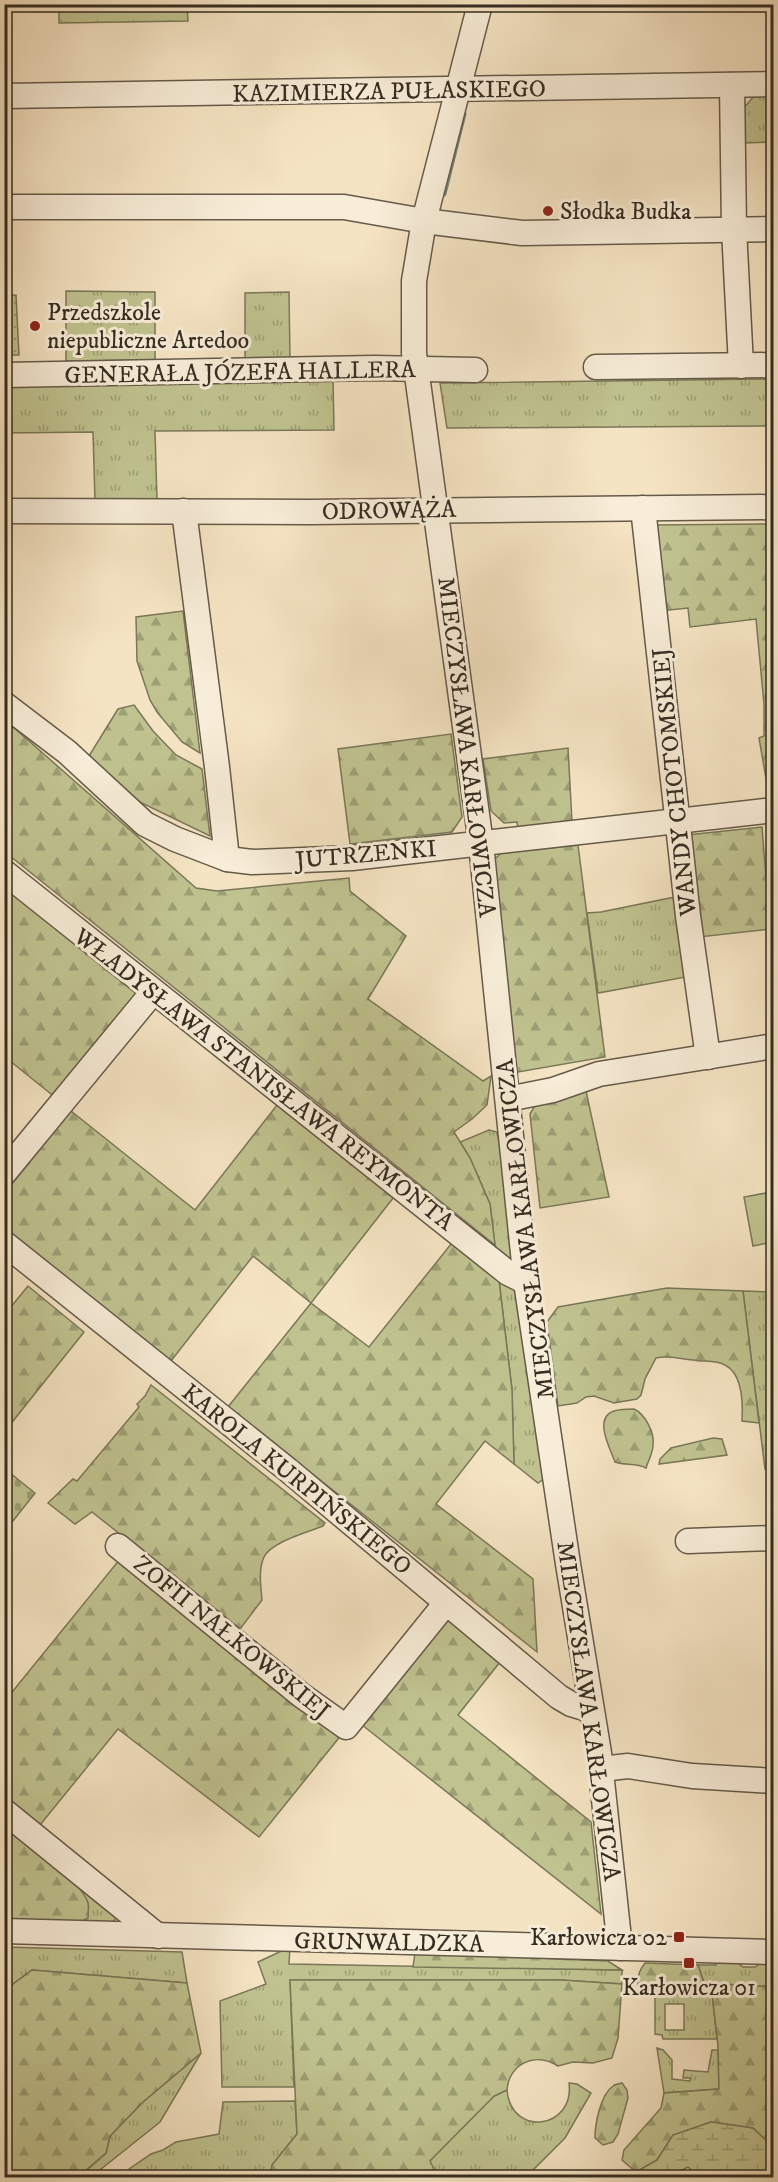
<svg xmlns="http://www.w3.org/2000/svg" width="778" height="2182" font-family="'IM FELL DW Pica',serif">
<style>
.grass{fill:url(#grass-tufts);stroke:#7a7859;stroke-width:1.5;fill-rule:evenodd}
.forest{fill:url(#forest-firs);stroke:#7a7859;stroke-width:1.5}
.wetland{fill:url(#wetland-marsh);stroke:#7a7859;stroke-width:1.5}
.cemetery{fill:url(#cemetery-stones);stroke:#7a7859;stroke-width:1.5}
.park{fill:url(#park-dots);stroke:#7a7859;stroke-width:1.5}
.pitch{fill:#c0c390;stroke:#7a7859;stroke-width:1.5}
.lines{fill:none;stroke-linecap:round;stroke-linejoin:round}
.stream{stroke:#75837e;stroke-width:5}
.minor-casing{stroke:#655b4a;stroke-width:27}
.minor{stroke:#f8edd8;stroke-width:24}
.poi-dot{fill:#8f2418;stroke:#f8edd8;stroke-width:2}
.labels{text-anchor:middle;stroke-width:6;stroke-linejoin:round;paint-order:stroke}
.street-label{font-size:24px;fill:#352d22;stroke:#f8edd8}
.poi-label{font-size:24px;fill:#352d22;stroke:#f8edd8;text-anchor:start}
</style>
<defs>
<pattern id="grass-tufts" width="24" height="20" patternUnits="userSpaceOnUse" patternTransform="scale(1.5)"><rect width="24" height="20" fill="#c0c390"/><path d="M3 7l-1-3M5 7V3M7 7l1-3M15 17l-1-3M17 17v-4M19 17l1-3" fill="none" stroke="#9d9f75"/></pattern>
<pattern id="forest-firs" width="22" height="20" patternUnits="userSpaceOnUse" patternTransform="scale(1.5)"><rect width="22" height="20" fill="#c0c390"/><path d="M5 1l3.5 6h-7zM16 11l3.5 6h-7z" fill="#9d9f75"/></pattern>
<pattern id="wetland-marsh" width="20" height="14" patternUnits="userSpaceOnUse" patternTransform="scale(1.5)"><rect width="20" height="14" fill="#c0c390"/><path d="M1 5h8M5 5V1M11 12h8M15 12V8" fill="none" stroke="#9d9f75"/></pattern>
<pattern id="cemetery-stones" width="16" height="16" patternUnits="userSpaceOnUse" patternTransform="scale(1.5)"><rect width="16" height="16" fill="#c0c390"/><path d="M2 7V4a2 2 0 0 1 4 0v3zM10 15v-3a2 2 0 0 1 4 0v3z" fill="#9d9f75"/></pattern>
<pattern id="park-dots" width="8" height="8" patternUnits="userSpaceOnUse" patternTransform="scale(1.5)"><rect width="8" height="8" fill="#c0c390"/><path d="M2 2h.1M6 6h.1" fill="none" stroke="#9d9f75" stroke-width="1.8" stroke-linecap="round"/></pattern>
</defs>
<rect width="100%" height="100%" fill="#f5e4c3"/>
<filter id="stains"><feTurbulence type="fractalNoise" baseFrequency=".00333" numOctaves="4"/><feColorMatrix values="0 0 0 0 .2 0 0 0 0 .09 0 0 0 0 .02 0 0 0 .5 -.17"/></filter>
<radialGradient id="worn" r=".72"><stop offset=".6" stop-color="#630" stop-opacity="0"/><stop offset="1" stop-color="#630" stop-opacity=".3"/></radialGradient>
<g class="grass">
<path d="M59 5H187L188 21 59 23Z"/>
<path d="M754 96H773V142L744 143 743 109Z"/>
<path d="M66 291 155 292V360L66 361Z"/>
<path d="M289 292 290 359 245 360V293Z"/>
<path d="M333 379 334 430 155 431 157 501H95L93 432 5 433 4 382Z"/>
<path d="M773 379V426L447 428 440 383Z"/>
<path d="M675 897 686 977 598 993 587 913 601 912Z"/>
<path d="M489 1130 497 1132 500 1147 513 1263 544 1479 538 1483 514 1464 512 1390 490 1204 470 1158 460 1142Z"/>
<path d="M743 1291 773 1292V1468L765 1469Z"/>
<path d="M80 1889 98 1897 117 1915 113 1923 75 1925 88 1904Z"/>
<path d="M5 1947 182 1952 187 1983 32 1970 5 1990Z"/>
<path d="M290 1947 289 1964 622 1970V1984L561 1980H290L294 2087H222L220 2001 266 1984 258 1962Z"/>
<path d="M716 1960H734L743 1967H755L761 1963 773 1962V1987L704 1983 698 1965H716Z"/>
<path d="M712 1993 717 2039H663L662 2035 655 2034V1995ZM665 2004H684V2030H665Z"/>
<path d="M657 2048 663 2050 672 2060V2079L690 2081V2078H683L684 2070 708 2072 712 2050H718L719 2089 664 2093Z"/>
<path d="M201 2053 160 2122 91 2177 78 2178 106 2153 110 2136 143 2102Z"/>
<path d="M569 2083 577 2084 591 2093 565 2138 526 2177H438L429 2161 494 2096 507 2090C511 2138 575 2129 569 2083Z"/>
<path d="M295 2101 297 2134 272 2165 270 2177 116 2178 151 2154 163 2150 176 2142 219 2134 223 2102Z"/>
</g>
<g class="forest">
<path d="M773 524V789L768 790 759 738 764 736V704L756 619 690 627 688 608 660 611 650 525Z"/>
<path d="M183 611 200 753 182 742 157 712 150 700 137 661 136 617Z"/>
<path d="M134 705 153 731 176 755 202 769 210 836 117 791 89 756 118 709Z"/>
<path d="M4 719 196 888 217 891 349 878 350 891 406 936 368 999 483 1081 491 1076 487 1105 472 1119 454 1132 470 1158 490 1204 495 1245 5 852Z"/>
<path d="M451 734 462 817 452 832 350 844 338 749Z"/>
<path d="M568 748 572 822 518 829 517 822 504 823 491 811 483 759Z"/>
<path d="M762 827 770 929 699 937 687 835Z"/>
<path d="M578 845 605 1057 518 1072 510 1065 490 864 501 853Z"/>
<path d="M4 879 142 989 56 1098 5 1057Z"/>
<path d="M586 1091 609 1197 540 1208 530 1114 537 1102Z"/>
<path d="M281 1100 397 1193 311 1303 369 1347 455 1239 498 1272 512 1390 514 1464 485 1441 436 1504 533 1579 537 1652 228 1407 311 1303 253 1256 171 1361 5 1229 4 1194 71 1111 195 1210Z"/>
<path d="M28 1286 84 1332 5 1431V1314Z"/>
<path d="M667 1288 743 1291 759 1423 742 1421C743 1404 743 1374 725 1365 716 1360 704 1362 693 1360 680 1359 668 1355 656 1358L645 1379 641 1395 637 1399 614 1403 594 1396 586 1397 577 1403 558 1406 547 1322 558 1307Z"/>
<path d="M151 1385 325 1523 323 1526C308 1532 271 1542 264 1557 258 1570 261 1587 262 1600L240 1629 92 1512 75 1524 48 1503 73 1479 77 1481 139 1407 137 1404 145 1396Z"/>
<path d="M634 1409C645 1414 655 1433 653 1445 653 1453 648 1461 646 1468 636 1462 625 1466 615 1462 610 1448 593 1418 614 1411 620 1409 628 1409 634 1409Z"/>
<path d="M713 1438 722 1439 727 1455 659 1464 660 1459 671 1448Z"/>
<path d="M120 1559 342 1734 259 1837 118 1729 40 1825 5 1798 4 1702Z"/>
<path d="M442 1615 500 1662 458 1715 591 1822 601 1914 357 1721Z"/>
<path d="M4 1820C23 1835 82 1882 88 1903 89 1907 88 1913 88 1918L75 1925 5 1920Z"/>
<path d="M415 1953 608 1961 622 1970 413 1967Z"/>
<path d="M645 1963 698 1965 704 1983 773 1987V2147L753 2128 711 2122 673 2135 657 2160 636 2172 622 2160 624 2150 661 2108 664 2093 719 2089 718 2046 712 1993 641 1995C635 1983 637 1973 645 1963Z"/>
<path d="M32 1970 187 1983 201 2053 143 2102 110 2136 106 2153 78 2177H5V1990Z"/>
<path d="M290 1980H561L622 1984 618 2038 612 2058 593 2063 573 2062 558 2066C535 2051 509 2064 507 2090L494 2096 430 2161 438 2177H270L272 2165 297 2134Z"/>
<path d="M622 2083 627 2090 628 2098 618 2134 613 2142 603 2145 595 2138C595 2125 600 2095 613 2086 615 2084 619 2084 622 2083Z"/>
</g>
<path class="wetland" d="M711 2122 753 2128 773 2147V2168L768 2166 767 2177H698L688 2167C669 2178 657 2174 636 2172L657 2160 673 2135Z"/>
<path class="cemetery" d="M5 1469 35 1493 5 1531Z"/>
<path class="park" d="M16 295 19 355H5V296Z"/>
<path class="pitch" d="M766 1193 773 1242 753 1246 744 1197Z"/>
<g class="lines">
<path class="stream" d="M444 194 464 114"/>
<defs>
<g id="minor">
<path d="M480 4 424 221 414 281V353L481 844 526 1282 568 1564 599 1753 620 1948"/>
<path d="M732 85 734 229 741 366"/>
<path d="M4 96 774 84"/>
<path d="M4 207H344L424 221 522 233 774 229"/>
<path d="M596 367 774 365"/>
<path d="M4 375 374 368 475 370"/>
<path d="M643 508 688 916 708 1057"/>
<path d="M4 511 311 512 774 507"/>
<path d="M184 511 217 767 227 859"/>
<path d="M4 704 67 752 145 824 175 839 227 859 252 862 352 858 774 810"/>
<path d="M4 872 508 1273 526 1282"/>
<path d="M508 1099 553 1090 599 1074 774 1046"/>
<path d="M4 1173 153 992"/>
<path d="M4 1243 288 1470 559 1697 571 1704 591 1710"/>
<path d="M688 1541 774 1538"/>
<path d="M118 1546 301 1695 346 1727 446 1603"/>
<path d="M601 1769 628 1766 692 1776 774 1781"/>
<path d="M4 1811 158 1936"/>
<path d="M4 1931 774 1952"/>
</g>
</defs>
<use href="#minor" class="minor-casing"/>
<use href="#minor" class="minor"/>
</g>
<g class="poi-dot">
<circle cx="548" cy="211" r="6"/>
<circle cx="35" cy="326" r="6"/>
<rect x="673" y="1931" width="12" height="12" rx="3"/>
<rect x="683" y="1957" width="12" height="12" rx="3"/>
</g>
<g class="labels">
<g class="street-label">
<text transform="translate(389 91) rotate(-1)" y="8">KAZIMIERZA PUŁASKIEGO</text>
<text transform="translate(240 372) rotate(-1)" y="8">GENERAŁA JÓZEFA HALLERA</text>
<text transform="translate(389 510) rotate(-1)" y="8">ODROWĄŻA</text>
<text transform="translate(467 747) rotate(83)" y="8">MIECZYSŁAWA KARŁOWICZA</text>
<text transform="translate(674 782) rotate(-96)" y="8">WANDY CHOTOMSKIEJ</text>
<text transform="translate(366 854) rotate(-5)" y="8">JUTRZENKI</text>
<text transform="translate(264 1079) rotate(38)" y="8">WŁADYSŁAWA STANISŁAWA REYMONTA</text>
<text transform="translate(525 1229) rotate(-97)" y="8">MIECZYSŁAWA KARŁOWICZA</text>
<text transform="translate(297 1479) rotate(39)" y="8">KAROLA KURPIŃSKIEGO</text>
<text transform="translate(232 1637) rotate(39)" y="8">ZOFII NAŁKOWSKIEJ</text>
<text transform="translate(589 1711) rotate(82)" y="8">MIECZYSŁAWA KARŁOWICZA</text>
<text transform="translate(389 1942) rotate(1)" y="8">GRUNWALDZKA</text>
</g>
<g class="poi-label">
<text x="560" y="219">Słodka Budka</text>
<text x="47" y="320">Przedszkole<tspan x="47" dy="28">niepubliczne Artedoo</tspan></text>
<text x="667" y="1945" text-anchor="end">Karłowicza 02</text>
<text x="689" y="1995" text-anchor="middle">Karłowicza 01</text>
</g>
</g>
<rect width="778" height="2182" fill="none" stroke="#f5e4c3" stroke-width="24"/>
<rect x="6" y="6" width="766" height="2170" fill="none" stroke="#352d22" stroke-width="3"/>
<rect x="12" y="12" width="754" height="2158" fill="none" stroke="#352d22" stroke-width="1.5"/>
<rect width="100%" height="100%" filter="url(#stains)"/>
<rect width="100%" height="100%" fill="url(#worn)"/>
</svg>
